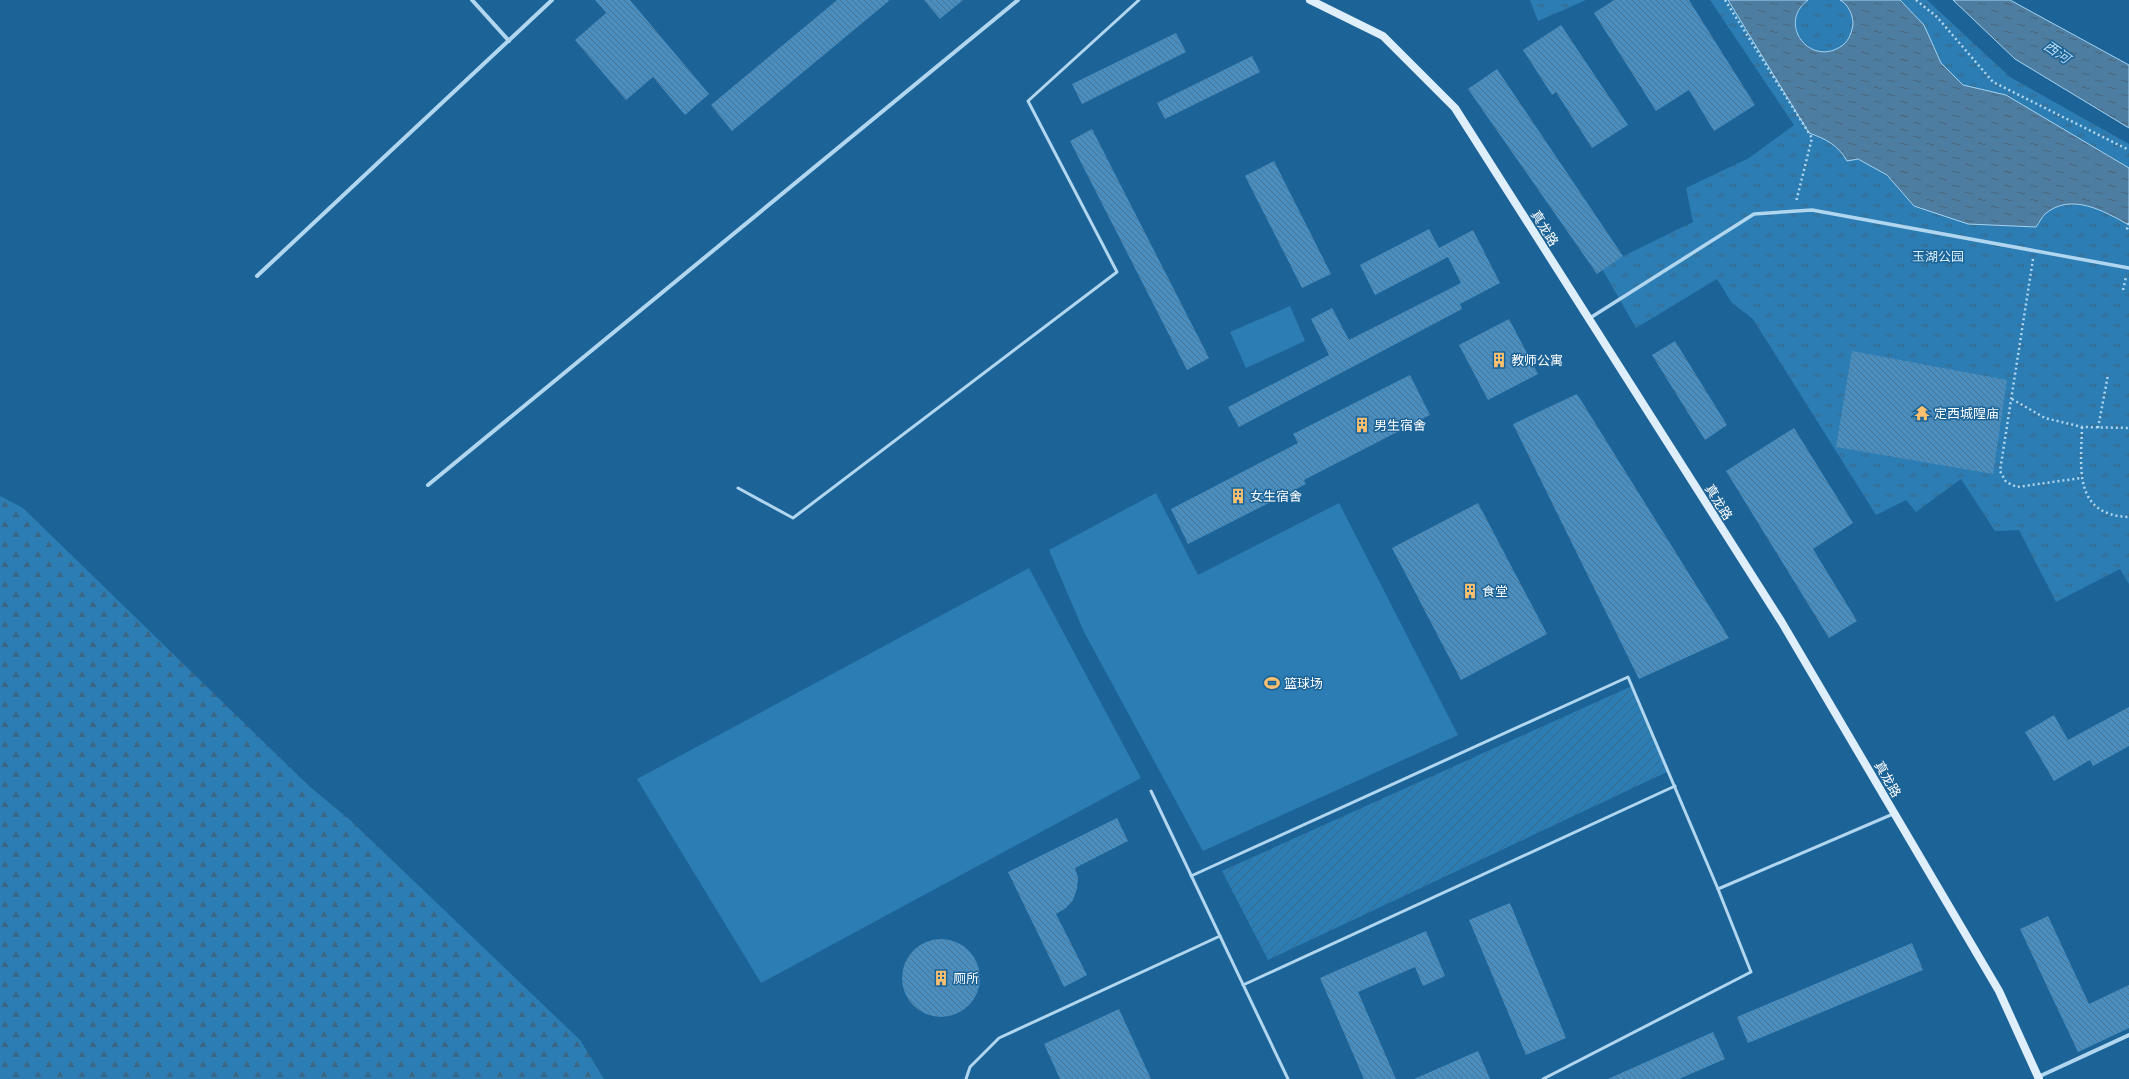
<svg xmlns="http://www.w3.org/2000/svg" width="2129" height="1079" font-family="'Work Sans','Noto Sans SC',sans-serif">
<style>
.grass{fill:#2c7db3}
.forest{fill:url(#forest-firs)}
.park{fill:url(#park-tufts)}
.garden{fill:url(#garden-furrows)}
.water{fill:url(#water-ripples);stroke:#a4d3f1}
.building{fill:url(#building-back-hatch)}
.lines{fill:none;stroke-linecap:round;stroke-linejoin:round}
.path{stroke:#b1d6f0;stroke-width:2.5;stroke-dasharray:2 3;stroke-linecap:butt}
.service{stroke:#b1d6f0;stroke-width:3}
.pedestrian{stroke:#b1d6f0;stroke-width:3.5}
.minor{stroke:#b1d6f0;stroke-width:4}
.secondary{stroke:#deeffb;stroke-width:8}
.labels{text-anchor:middle;stroke-width:3;stroke-linejoin:round;paint-order:stroke}
.street-label{font-size:13px;fill:#fff;stroke:#1c6397}
.park-label{font-size:13px;fill:#d7edfb;stroke:#1c6397}
.poi-label{font-size:13px;fill:#fff;stroke:#1c6397;text-anchor:start}
.water-label{font-size:14px;font-style:italic;fill:#bddff6;stroke:#1c6397}
</style>
<defs>
<pattern id="forest-firs" width="22" height="20" patternUnits="userSpaceOnUse"><rect width="22" height="20" fill="#2c7db3"/><path d="M5 1l3.5 6h-7zM16 11l3.5 6h-7z" fill="#3a6785"/></pattern>
<pattern id="park-tufts" width="24" height="20" patternUnits="userSpaceOnUse"><rect width="24" height="20" fill="#2c7db3"/><path d="M3 7l-1-3M5 7V3M7 7l1-3M15 17l-1-3M17 17v-4M19 17l1-3" fill="none" stroke="#3a6785"/></pattern>
<pattern id="garden-furrows" width="10" height="10" patternUnits="userSpaceOnUse"><rect width="10" height="10" fill="#2c7db3"/><path d="M-1 1l2-2M0 10L10 0M9 11l2-2" fill="none" stroke="#3a6785"/></pattern>
<pattern id="water-ripples" width="26" height="14" patternUnits="userSpaceOnUse"><rect width="26" height="14" fill="#4d7da1"/><path d="M2 4q2-2 4 0t4 0M15 11q2-2 4 0t4 0" fill="none" stroke="#4c6476"/></pattern>
<pattern id="building-back-hatch" width="6" height="6" patternUnits="userSpaceOnUse"><rect width="6" height="6" fill="#4a8ebf"/><path d="M-1 5l2 2M0 0l6 6M5-1l2 2" fill="none" stroke="#4b7491"/></pattern>
</defs>
<rect width="100%" height="100%" fill="#1c6397"/>
<g class="grass">
<path d="M1290 306 1305 341 1246 368 1230 332Z"/>
<path d="M1156 493 1198 575 1339 503 1458 735 1203 851 1084 632 1049 550Z"/>
<path d="M1029 568 1141 778 761 983 637 779Z"/>
</g>
<path class="forest" d="M0 496 23 508 309 786 350 820 580 1040 604 1079H0Z"/>
<g class="park">
<path d="M1530 0H1586L1538 21Z"/>
<path d="M1710 0H1927L2010 77 2129 144V584L2120 569 2056 602 2019 530 1995 531 1961 479 1916 512 1906 500 1876 515 1753 319 1732 303 1717 279 1636 328 1601 267 1693 222 1686 188 1749 158 1794 125Z"/>
</g>
<path class="garden" d="M1632 686 1669 771 1268 960 1222 871Z"/>
<g class="water">
<path d="M1728 0H1808C1776 24 1811 69 1843 45 1849 40 1852 32 1853 24 1853 15 1848 4 1840 0H1900L1924 25 1941 63 1963 85 2006 95 2129 168V225C2104 211 2071 192 2045 214 2042 217 2039 223 2036 227L1968 224 1914 206 1887 175 1858 159 1847 161C1838 145 1826 139 1809 133Z"/>
<path d="M1953 0H2010L2129 65V128L2015 59Z"/>
</g>
<g class="building">
<path d="M595 0H630L709 94 685 115 653 77 626 100 575 40 606 13Z"/>
<path d="M837 0H890L732 131 711 105Z"/>
<path d="M924 0H963L940 19Z"/>
<path d="M1614 0H1689L1755 105 1714 131 1689 90 1656 111 1594 13Z"/>
<path d="M1561 25 1628 125 1592 148 1556 92 1552 95 1523 50Z"/>
<path d="M1176 33 1186 52 1082 104 1072 84Z"/>
<path d="M1252 56 1260 72 1165 119 1157 103Z"/>
<path d="M1497 69 1623 256 1597 274 1468 89Z"/>
<path d="M1092 129 1209 358 1187 370 1070 141Z"/>
<path d="M1274 161 1331 274 1302 288 1245 176Z"/>
<path d="M1429 229 1439 248 1473 230 1500 283 1460 304 1462 309 1239 427 1228 407 1329 355 1311 319 1332 308 1349 340 1461 283 1448 257 1375 295 1360 265Z"/>
<path d="M1509 319 1538 374 1488 400 1459 345Z"/>
<path d="M1675 341 1727 425 1705 440 1652 355Z"/>
<path d="M1852 351 2007 380 1993 474 1836 447Z"/>
<path d="M1410 375 1430 415 1304 480 1306 484 1188 544 1171 509 1298 443 1293 434Z"/>
<path d="M1577 394 1729 638 1639 679 1513 424Z"/>
<path d="M1794 428 1853 523 1813 549 1857 621 1829 638 1726 471Z"/>
<path d="M1478 503 1547 634 1461 680 1392 548Z"/>
<path d="M2129 707V746L2093 766 2090 760 2054 781 2025 732 2054 715 2068 740Z"/>
<path d="M1117 818 1128 841 1075 868 1078 878 1077 889 1073 900 1066 908 1056 914 1087 975 1064 987 1008 872Z"/>
<path d="M1510 903 1566 1038 1526 1055 1469 920Z"/>
<path d="M2048 916 2089 1004 2129 985V1028L2078 1052 2020 929Z"/>
<path d="M1426 931 1445 976 1423 986 1415 967 1358 992 1396 1079H1364L1320 978Z"/>
<circle cx="941" cy="978" r="39"/>
<path d="M1912 943 1923 970 1748 1043 1737 1017Z"/>
<path d="M1119 1009 1151 1079H1060L1044 1044Z"/>
<path d="M1713 1032 1725 1059 1679 1079H1608Z"/>
<path d="M1478 1051 1490 1079H1414Z"/>
</g>
<g class="lines">
<g class="path">
<path d="M1725 0 1812 138 1796 202"/>
<path d="M1916 0 1937 17 1993 82 2129 150"/>
<path d="M2129 223 2127 228 2129 232"/>
<path d="M2033 259 2000 471 2006 482 2017 487 2081 478"/>
<path d="M2123 290 2126 277"/>
<path d="M2012 399 2045 418 2082 427 2129 428"/>
<path d="M2082 427C2081 468 2073 515 2129 517"/>
<path d="M2098 428 2108 375"/>
</g>
<g class="service">
<path d="M738 488 793 518 1117 272 1028 101 1139 0"/>
<path d="M1151 791 1288 1079"/>
<path d="M1191 876 1628 677 1718 889 1751 972 1543 1079"/>
<path d="M1718 889 1893 814"/>
<path d="M1243 985 1675 786"/>
<path d="M966 1079 970 1067 999 1038 1220 936"/>
</g>
<path class="pedestrian" d="M1590 318 1754 214 1812 210 2129 268"/>
<g class="minor">
<path d="M472 0 509 41"/>
<path d="M257 276 552 0"/>
<path d="M428 485 1018 0"/>
<path d="M2038 1077 2129 1035"/>
</g>
<path class="secondary" d="M1310 0 1383 36 1455 108 1781 621 1999 991 2039 1079"/>
</g>
<defs>
<symbol id="building-bare" viewBox="-9 -9 18 18"><path d="M-4-6H4V6H1V3H-1V6H-4ZM-2.5-4.3h1.7v1.8h-1.7ZM.8-4.3h1.7v1.8H.8ZM-2.5-1h1.7V.8h-1.7ZM.8-1h1.7V.8H.8Z" fill="#ffc16f" stroke="#1c6397" stroke-width="2.5" paint-order="stroke"/></symbol>
<symbol id="temple-bare" viewBox="-9 -9 18 18"><path d="M0-6L5-2H3V0L6.5 2.5H4V6H1.5V3h-3V6H-4V2.5H-6.5L-3 0V-2H-5Z" fill="#ffc16f" stroke="#1c6397" stroke-width="2.5" paint-order="stroke"/></symbol>
<symbol id="stadium-bare" viewBox="-9 -9 18 18"><path d="M0-5a6.5 5 0 1 0 0 10a6.5 5 0 1 0 0-10ZM-3.5-1.8h7v3.6h-7Z" fill="#ffc16f" stroke="#1c6397" stroke-width="2.5" paint-order="stroke"/></symbol>
</defs>
<g fill-rule="evenodd">
<use href="#building-bare" x="1488" y="349" width="22" height="22"/>
<use href="#temple-bare" x="1911" y="402" width="22" height="22"/>
<use href="#building-bare" x="1351" y="414" width="22" height="22"/>
<use href="#building-bare" x="1227" y="485" width="22" height="22"/>
<use href="#building-bare" x="1459" y="580" width="22" height="22"/>
<use href="#stadium-bare" x="1261" y="672" width="22" height="22"/>
<use href="#building-bare" x="930" y="967" width="22" height="22"/>
</g>
<g class="labels">
<g class="street-label">
<text transform="translate(1545 228) rotate(58)" y="5">真龙路</text>
<text transform="translate(1719 502) rotate(58)" y="5">真龙路</text>
<text transform="translate(1888 779) rotate(60)" y="5">真龙路</text>
</g>
<g class="park-label">
<text x="1938" y="261">玉湖公园</text>
</g>
<g class="poi-label">
<text x="1511" y="365">教师公寓</text>
<text x="1934" y="418">定西城隍庙</text>
<text x="1374" y="430">男生宿舍</text>
<text x="1250" y="501">女生宿舍</text>
<text x="1482" y="596">食堂</text>
<text x="1284" y="688">篮球场</text>
<text x="953" y="983">厕所</text>
</g>
<g class="water-label">
<text transform="translate(2057 52) rotate(35)" y="5">西河</text>
</g>
</g>
</svg>
